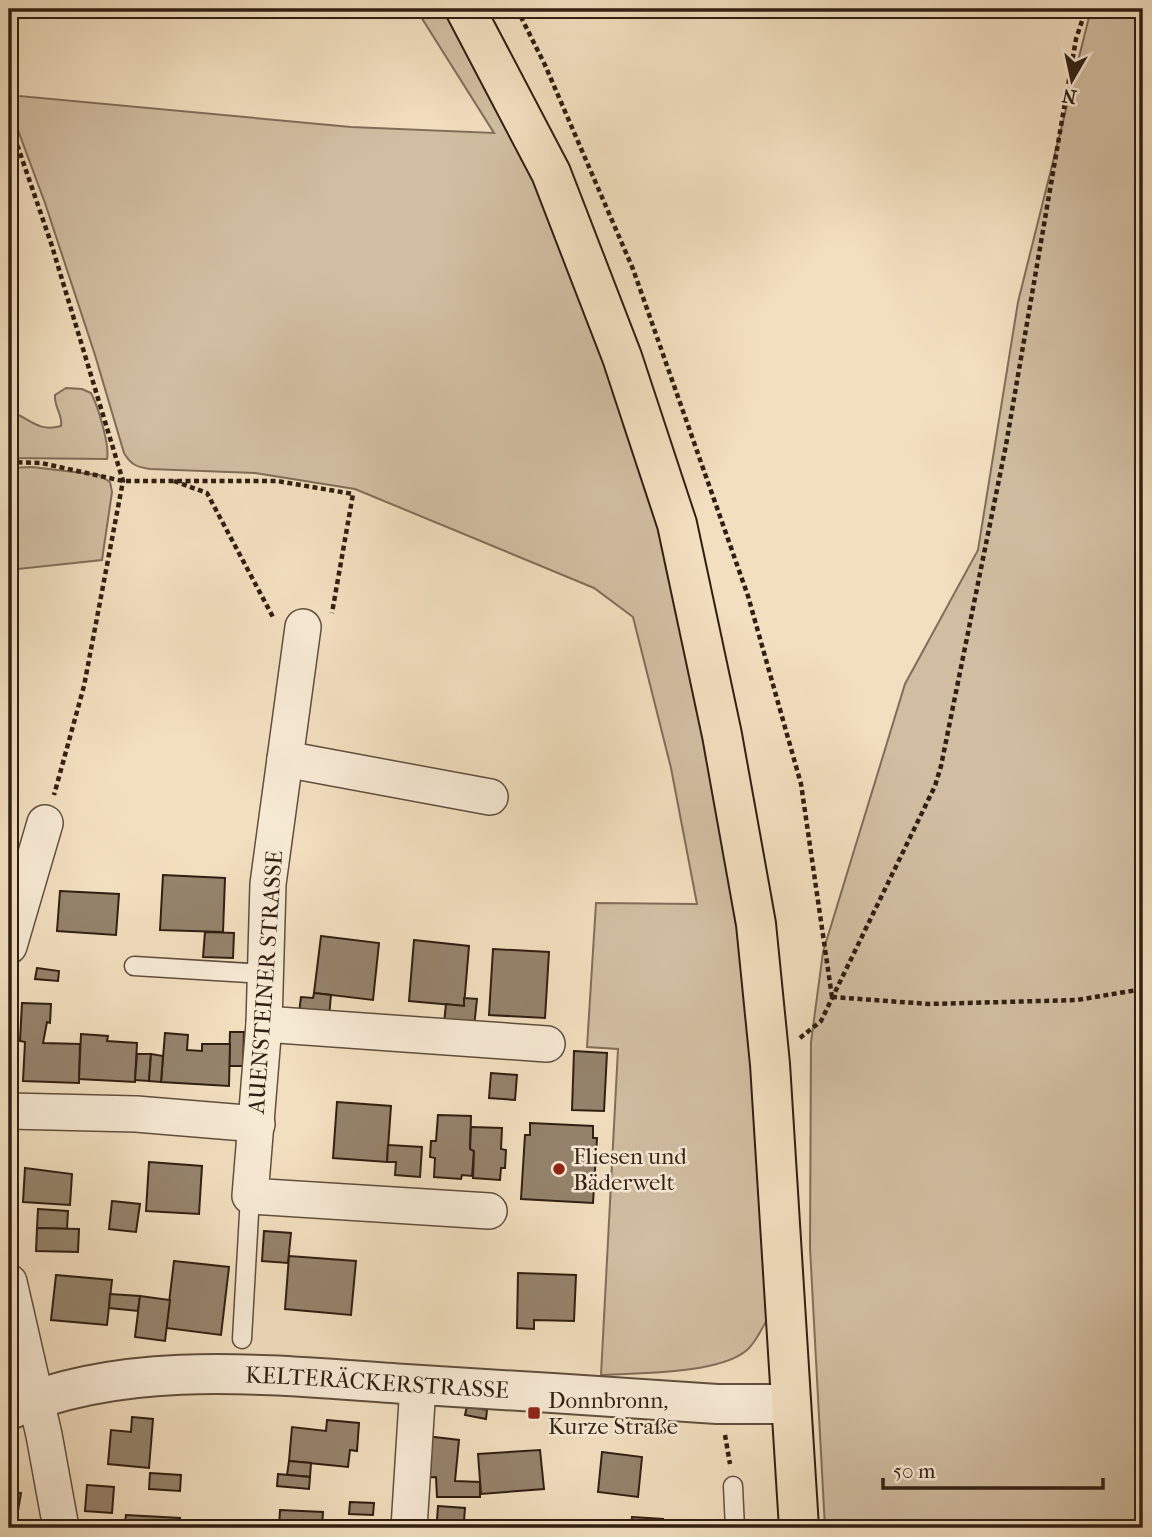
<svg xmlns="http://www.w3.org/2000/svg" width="1152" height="1537" font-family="'IM FELL French Canon',serif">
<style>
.green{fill:#d1bea2;stroke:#806e5a;stroke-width:2}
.building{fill:#95836c;stroke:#301f12;stroke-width:2}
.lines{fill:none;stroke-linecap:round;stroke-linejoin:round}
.service-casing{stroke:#604f3d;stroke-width:21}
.minor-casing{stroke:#604f3d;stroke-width:38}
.tertiary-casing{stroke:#604f3d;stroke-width:42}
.primary-casing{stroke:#301f12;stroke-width:42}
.path{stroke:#301f12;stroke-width:4.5;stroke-dasharray:5 3.5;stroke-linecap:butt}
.service{stroke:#f7ead5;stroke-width:18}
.minor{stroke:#f7ead5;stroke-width:35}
.tertiary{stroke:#f7ead5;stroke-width:38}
.primary{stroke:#f2dfbf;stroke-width:38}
.poi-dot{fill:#8f2418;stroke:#f7ead5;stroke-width:2.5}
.labels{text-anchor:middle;stroke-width:5;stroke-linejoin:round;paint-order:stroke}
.street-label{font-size:23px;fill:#301f12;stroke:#f7ead5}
.poi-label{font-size:23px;fill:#301f12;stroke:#f7ead5;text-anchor:start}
</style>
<rect width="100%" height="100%" fill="#f2dfbf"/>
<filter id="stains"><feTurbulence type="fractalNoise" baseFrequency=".00286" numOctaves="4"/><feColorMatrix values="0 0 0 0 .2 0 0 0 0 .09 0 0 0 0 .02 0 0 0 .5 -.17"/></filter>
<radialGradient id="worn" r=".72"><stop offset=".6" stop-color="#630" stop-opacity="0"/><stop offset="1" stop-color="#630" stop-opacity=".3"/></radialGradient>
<g class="green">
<path d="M416 9H453L504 106 642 453 739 880 768 1318C762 1328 756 1342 747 1350 720 1374 637 1373 601 1375L618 1049 587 1047 596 903 697 904 671 768 633 617 594 588 355 489 255 473 150 469C137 467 131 465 124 453L95 355 45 203 9 106V95L351 127 494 133Z"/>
<path d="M1091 9H1143V1528H825L810 1248 811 1042 823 952 905 684 978 550 1018 302Z"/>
<path d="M66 388 82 389 91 393C98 406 110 446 107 459L9 458V411C29 417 37 433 61 426 63 414 54 408 55 395Z"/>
<path d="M32 467 99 475 110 482 112 492 102 560 9 570V468Z"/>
</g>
<g class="building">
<path d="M163 875 225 878 223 932 160 930Z"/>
<path d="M60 891 119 894 116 935 57 931Z"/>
<path d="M205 932 234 933 233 958 203 957Z"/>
<path d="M321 936 379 943 373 1000 314 993Z"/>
<path d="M414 940 469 946 464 1006 409 1001Z"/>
<path d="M493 949 549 952 545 1018 489 1015Z"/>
<path d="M37 968 59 971 58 981 35 979Z"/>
<path d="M314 993 331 995 329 1017 299 1013 301 997 313 998Z"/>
<path d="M464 998 477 999 474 1027 444 1023 446 1004 464 1006Z"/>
<path d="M22 1003 51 1004 50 1023 47 1022 43 1043 80 1044 79 1083 23 1081 25 1042 20 1041Z"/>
<path d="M230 1032H244L243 1066H229Z"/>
<path d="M165 1033 188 1035 187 1050 202 1051V1044H230L229 1086 161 1082Z"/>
<path d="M81 1034 108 1036 107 1041 137 1043 135 1082 79 1079Z"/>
<path d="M574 1051 607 1053 604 1111 572 1110Z"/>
<path d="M137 1054H151L149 1081 135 1080Z"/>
<path d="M151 1054 163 1056 161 1082 149 1081Z"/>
<path d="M491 1073 517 1075 515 1100 489 1098Z"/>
<path d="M337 1102 391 1106 387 1162 333 1158Z"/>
<path d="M438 1115 471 1116 470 1149 474 1151 472 1176 462 1175 461 1179 434 1177 435 1158 430 1157 431 1141H436Z"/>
<path d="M530 1123 593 1126V1138H597L593 1203 521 1199 525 1135H530Z"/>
<path d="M471 1127 502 1128 501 1149 506 1150 505 1168H501L500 1180 473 1178 474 1151 470 1149Z"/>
<path d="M388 1145 422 1147 420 1177 395 1175 396 1162H387Z"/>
<path d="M149 1162 202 1166 199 1214 146 1211Z"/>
<path d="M25 1168 72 1174 70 1205 23 1202Z"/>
<path d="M112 1201 140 1204 136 1232 109 1229Z"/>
<path d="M38 1209 68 1211 67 1229 37 1228Z"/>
<path d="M37 1228 79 1229 78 1252 36 1251Z"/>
<path d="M264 1231 291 1233 288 1263 262 1261Z"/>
<path d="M289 1256 356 1261 351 1315 285 1309Z"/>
<path d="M174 1261 229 1267 221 1335 166 1328Z"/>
<path d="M518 1273 576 1275 574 1321 534 1320V1329L517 1328Z"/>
<path d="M56 1275 112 1280 107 1325 51 1320Z"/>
<path d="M110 1294 140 1296 138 1311 109 1308Z"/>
<path d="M140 1296 170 1300 165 1341 135 1337Z"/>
<path d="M467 1406 487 1410 486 1419 465 1415Z"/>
<path d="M132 1417 153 1419 149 1468 108 1464 111 1430 131 1432Z"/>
<path d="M327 1420 359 1423 357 1451 350 1450 348 1467 289 1461 292 1427 326 1431Z"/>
<path d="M426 1436 459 1440 455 1481 480 1482V1497H437L436 1477 422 1478Z"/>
<path d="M540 1450 544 1489 481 1494 478 1454Z"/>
<path d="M602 1452 642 1457 638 1497 598 1492Z"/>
<path d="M289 1461 311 1463 310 1477 287 1475Z"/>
<path d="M150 1473 181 1475 180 1491 149 1489Z"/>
<path d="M278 1474 310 1477 309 1489 277 1486Z"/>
<path d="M87 1485 114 1487 112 1513 85 1511Z"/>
<path d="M9 1491 21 1493 17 1517 9 1516Z"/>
<path d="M350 1502 374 1503 373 1515 349 1514Z"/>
<path d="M438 1506 465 1508 464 1521 437 1520Z"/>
<path d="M280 1510 323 1512 322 1528H279Z"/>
<path d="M126 1515 180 1518 179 1528H124Z"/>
<path d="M632 1517 663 1519V1528H631Z"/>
<path d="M437 1520 464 1521V1528H437Z"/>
</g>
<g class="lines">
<defs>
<g id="service">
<path d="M134 966 266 974"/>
<path d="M242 1339 250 1196"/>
<path d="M733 1486 735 1528"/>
</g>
<g id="minor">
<path d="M303 627 268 884 264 1024 250 1196 489 1211"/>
<path d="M285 759 490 797"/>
<path d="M9 946 45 823"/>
<path d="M264 1024 547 1044"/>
<path d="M9 1111 136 1114 257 1124"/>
<path d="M9 1282 44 1435 61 1528"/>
<path d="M409 1528 418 1385"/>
</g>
<g id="tertiary">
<path id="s1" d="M9 1410C130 1357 278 1376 406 1384 510 1390 613 1397 717 1404H791"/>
</g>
<path id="primary" d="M465 9 551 173 622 357 677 524 722 735 756 924 770 1064 799 1528"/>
</defs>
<use href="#service" class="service-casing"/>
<use href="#minor" class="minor-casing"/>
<use href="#tertiary" class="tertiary-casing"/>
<use href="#primary" class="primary-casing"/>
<g class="path">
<path d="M517 9 545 65 633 269 748 596 801 784 832 997"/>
<path d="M9 121 51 243 123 481 84 686 54 795"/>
<path d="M9 462 41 463 123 481H277L353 494 332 613"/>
<path d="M174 481 207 493 274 619"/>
<path d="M832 997 929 1004 1077 1000 1143 989"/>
<path d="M800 1038 821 1021 935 786 941 766 1006 445 1076 39 1086 9"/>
<path d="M725 1435 730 1464"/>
</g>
<use href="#service" class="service"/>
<use href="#minor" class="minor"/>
<use href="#tertiary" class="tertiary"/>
<use href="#primary" class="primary"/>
</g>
<g class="poi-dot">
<circle cx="559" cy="1169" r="7"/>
<rect x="527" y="1406" width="14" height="14" rx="3.5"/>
</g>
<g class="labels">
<g class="street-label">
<text transform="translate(265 982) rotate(-86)" y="8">AUENSTEINER STRASSE</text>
<text dy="8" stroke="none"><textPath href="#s1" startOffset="373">KELTERÄCKERSTRASSE</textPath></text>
</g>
<g class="poi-label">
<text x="573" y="1164">Fliesen und<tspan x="573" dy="26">Bäderwelt</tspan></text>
<text x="548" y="1408">Donnbronn,<tspan x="548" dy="26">Kurze Straße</tspan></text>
</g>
</g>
<rect width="1152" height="1537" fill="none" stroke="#f2dfbf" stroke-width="35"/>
<rect x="10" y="10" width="1131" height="1516" fill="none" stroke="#301f12" stroke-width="3.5"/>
<rect x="18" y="18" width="1117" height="1502" fill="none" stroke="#301f12" stroke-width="2"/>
<g transform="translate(1072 80) rotate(189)" stroke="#f7ead5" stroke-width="5" paint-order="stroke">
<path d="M0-5L12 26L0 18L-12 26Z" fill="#301f12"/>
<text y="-10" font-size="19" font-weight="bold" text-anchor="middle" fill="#301f12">N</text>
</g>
<path d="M883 1478v10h220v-10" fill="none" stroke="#301f12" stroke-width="3.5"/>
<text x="893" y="1478" font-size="21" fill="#301f12" stroke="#f7ead5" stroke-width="5" paint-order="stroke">50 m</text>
<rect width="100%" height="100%" filter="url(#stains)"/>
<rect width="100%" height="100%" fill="url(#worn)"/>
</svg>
